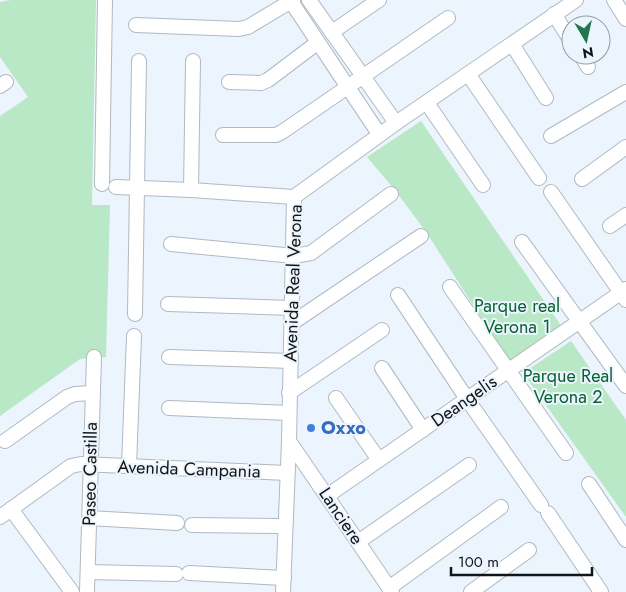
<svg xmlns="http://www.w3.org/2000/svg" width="626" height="592" font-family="Jost,sans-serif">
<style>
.green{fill:#b9e8c6}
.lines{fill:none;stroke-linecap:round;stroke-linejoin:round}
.minor-casing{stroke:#b0b9c1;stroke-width:16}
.minor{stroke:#fff;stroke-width:14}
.shop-dot{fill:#3f7fe0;stroke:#ecf5fd;stroke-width:2}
.labels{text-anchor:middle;stroke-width:4;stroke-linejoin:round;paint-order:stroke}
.street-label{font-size:18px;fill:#121518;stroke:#ecf5fd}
.park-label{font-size:18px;fill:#086234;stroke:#ecf5fd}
.shop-label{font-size:18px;font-weight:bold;fill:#366cbe;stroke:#ecf5fd;text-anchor:start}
</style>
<rect width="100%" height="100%" fill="#ecf5fd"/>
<g class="green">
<path d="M11 0H96L92 205H110L106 357 80 359 0 416V116L28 97 0 57V2Z"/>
<path d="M421 121 562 327 511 364 426 232 394 189 367 157Z"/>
<path d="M571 341 626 420V517L523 373Z"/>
</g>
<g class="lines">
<defs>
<g id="minor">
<path d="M290 0 379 134"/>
<path d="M309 0 396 123"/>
<path d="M614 0 626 19"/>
<path d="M554 14 571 41"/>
<path d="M136 25 239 29 248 27 293 0"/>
<path d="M332 32 379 0"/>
<path d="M512 44 546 98"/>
<path d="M581 55 588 67"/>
<path d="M468 74 539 178"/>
<path d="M229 82 261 83 268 80 317 43"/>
<path d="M0 86 6 82"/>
<path d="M427 103 483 185"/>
<path d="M223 135H276L282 132 448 18"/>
<path d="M551 136 626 92"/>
<path d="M582 179 626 147"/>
<path d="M102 184 105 0"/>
<path d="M116 187 191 190 294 197"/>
<path d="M191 190 193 61"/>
<path d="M551 192 626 300"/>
<path d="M294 197 396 123 576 0"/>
<path d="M610 226 626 215"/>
<path d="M522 242 626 386"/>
<path d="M171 244 294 256 311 253 391 194"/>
<path d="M450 287 566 453"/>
<path d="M398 295 467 399 541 505"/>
<path d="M168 304 292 308"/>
<path d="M135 314 139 61"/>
<path d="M292 323 421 236"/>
<path d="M169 357 291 361"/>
<path d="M382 368 423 430"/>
<path d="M289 393 382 330"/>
<path d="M336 398 379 460"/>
<path d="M169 408 289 413"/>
<path d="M5 441 67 397 75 394 92 393"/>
<path d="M289 441 392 592"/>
<path d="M129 466 134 336"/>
<path d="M589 484 626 540"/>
<path d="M327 496 626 289"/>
<path d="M11 509 72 592"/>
<path d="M548 513 601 592"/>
<path d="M0 517 71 466 81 464 287 473"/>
<path d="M89 518 177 523"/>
<path d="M192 525 285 526"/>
<path d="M358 542 469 465"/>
<path d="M88 572 176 574"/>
<path d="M189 573 284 578"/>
<path d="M389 588 501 507"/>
<path d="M87 592 94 357"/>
<path d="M283 592 289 441 294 197"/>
<path d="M471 592 529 550"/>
</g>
</defs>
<use href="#minor" class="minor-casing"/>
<use href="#minor" class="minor"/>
</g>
<circle class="shop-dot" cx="311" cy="428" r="5"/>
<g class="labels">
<g class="street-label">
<text transform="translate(293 283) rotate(-88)" y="6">Avenida Real Verona</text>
<text transform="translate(464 401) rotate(-35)" y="6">Deangelis</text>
<text transform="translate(189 469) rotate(2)" y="6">Avenida Campania</text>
<text transform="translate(90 474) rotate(-89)" y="6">Paseo Castilla</text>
<text transform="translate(341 516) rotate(56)" y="6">Lanciere</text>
</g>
<g class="park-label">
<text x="517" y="312">Parque real<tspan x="517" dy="21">Verona 1</tspan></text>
<text x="568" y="382">Parque Real<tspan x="568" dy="21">Verona 2</tspan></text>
</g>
<g class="shop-label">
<text x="321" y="434">Oxxo</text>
</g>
</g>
<g transform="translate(586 40) rotate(171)"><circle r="24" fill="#ecf5fd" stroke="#959ba1"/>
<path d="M0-4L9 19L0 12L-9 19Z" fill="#20784c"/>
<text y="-8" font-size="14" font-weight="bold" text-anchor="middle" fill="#121518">N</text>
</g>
<path d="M451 567v8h141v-8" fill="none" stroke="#121518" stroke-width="2.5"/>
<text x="458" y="567" font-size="15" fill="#121518" stroke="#ecf5fd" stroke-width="4" paint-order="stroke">100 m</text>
</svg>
